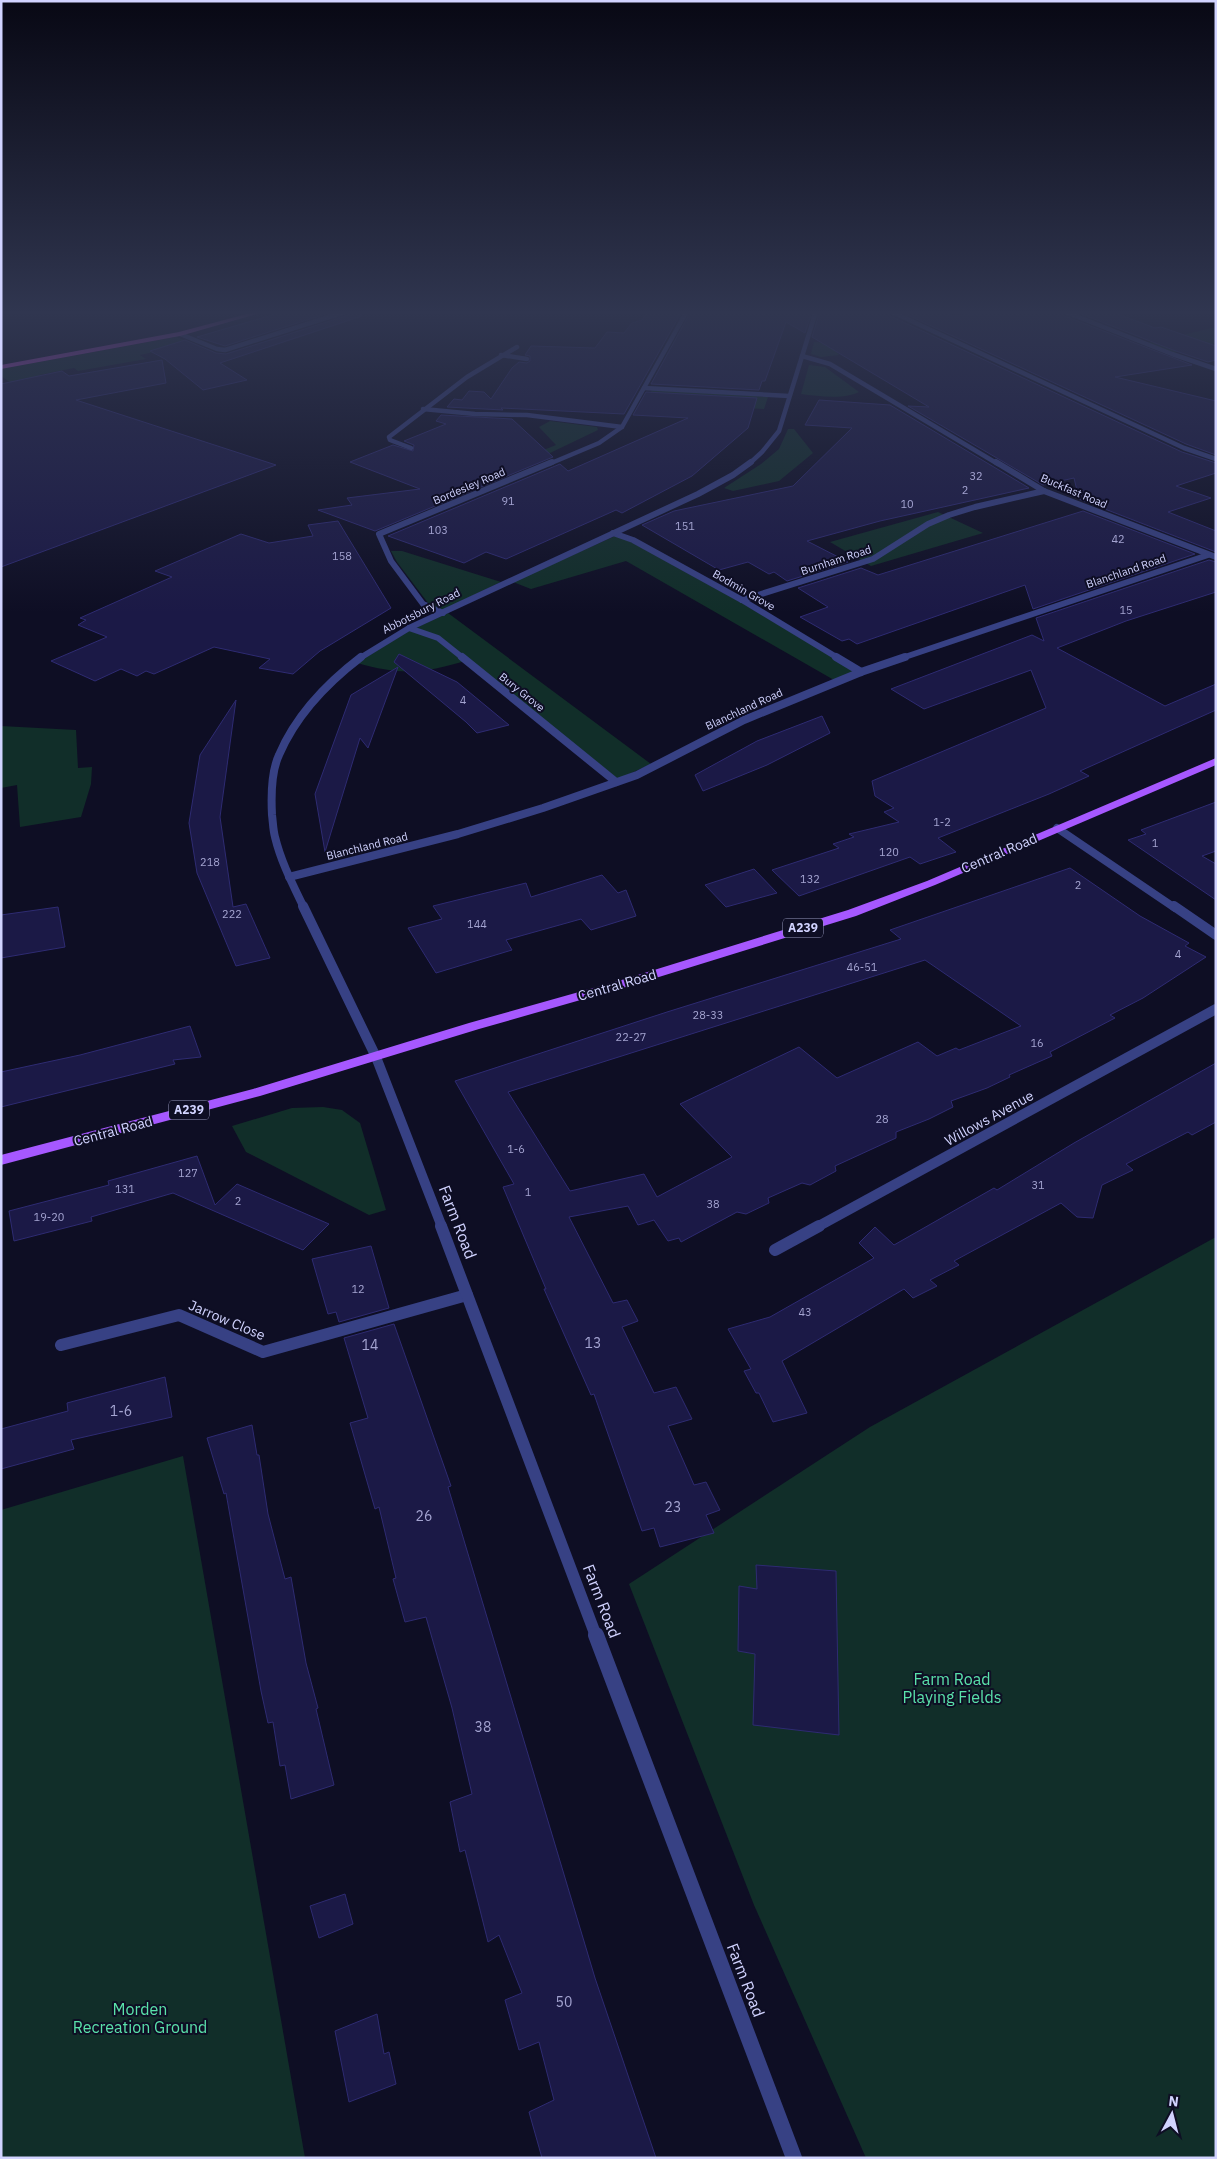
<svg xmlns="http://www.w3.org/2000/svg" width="1217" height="2159" font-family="'IBM Plex Sans',sans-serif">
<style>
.green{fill:#112e29}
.building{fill:#1b1946;stroke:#2e2b72;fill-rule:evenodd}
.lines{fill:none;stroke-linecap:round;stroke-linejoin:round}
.minor-far4{stroke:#374184;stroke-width:4.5}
.minor-far3{stroke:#374184;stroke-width:6}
.minor-far2{stroke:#374184;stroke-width:8}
.minor-far1{stroke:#374184;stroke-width:10}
.minor{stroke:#374184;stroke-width:12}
.tertiary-far5{stroke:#374184;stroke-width:4.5}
.tertiary-far4{stroke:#374184;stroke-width:6}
.tertiary-far3{stroke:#374184;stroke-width:8}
.tertiary-far2{stroke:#374184;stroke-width:10}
.tertiary-far1{stroke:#374184;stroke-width:12}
.tertiary{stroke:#374184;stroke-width:16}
.primary{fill:#a658ff;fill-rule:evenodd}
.trunk{fill:#d252de;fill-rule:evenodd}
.labels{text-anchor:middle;stroke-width:4;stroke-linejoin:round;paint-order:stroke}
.number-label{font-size:11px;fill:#a4a4d1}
.far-street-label{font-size:11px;fill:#d1d3ff;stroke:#0e0e24}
.shield{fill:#0e0e24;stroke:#9698bd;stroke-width:1}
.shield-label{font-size:12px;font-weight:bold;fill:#d1d3ff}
.street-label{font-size:14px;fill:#d1d3ff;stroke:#0e0e24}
.near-number-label{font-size:14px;fill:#a4a4d1}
.near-street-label{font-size:16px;fill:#d1d3ff;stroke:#0e0e24}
.near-park-label{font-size:16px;fill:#5ae2aa;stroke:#0e0e24}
</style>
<rect width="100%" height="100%" fill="#0e0e24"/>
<g class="green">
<path d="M1216 327V343L1173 353 1148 343Z"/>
<path d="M176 337 209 350 179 355 167 349 140 355 146 359 78 371 74 368 39 375 41 378 11 383 1 376V369Z"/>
<path d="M814 342 830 343 839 355 821 357 811 354Z"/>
<path d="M809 365 825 367 859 392C843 400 818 396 801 394Z"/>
<path d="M652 390 755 396 768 397 764 409 645 402Z"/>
<path d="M550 421 597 427 598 430 550 453 541 451 556 445 539 427Z"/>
<path d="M788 429H794L813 453 779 481 733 491 724 488 761 464 779 449Z"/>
<path d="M938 512 983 533 871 566 830 542Z"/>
<path d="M615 536 631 542 740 602 856 671 834 680 626 561 531 589 513 582Z"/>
<path d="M391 551H402L501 582 443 610 428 603 397 562Z"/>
<path d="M448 613 651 764 618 779 469 660C424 673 403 676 357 663L409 631Z"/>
<path d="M1 726 76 730 78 768 92 767 91 784 81 817 20 827 17 785 1 788Z"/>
<path d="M323 1107 342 1110 360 1123 386 1210 369 1215 246 1152 232 1126 292 1108Z"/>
<path d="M1216 1237V2158H866L754 1905 629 1584 870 1427Z"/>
<path d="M183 1456 305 2158H1V1510Z"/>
</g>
<g class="building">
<path d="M286 311H335L225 346 197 337Z"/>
<path d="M352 311H361L362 316 220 363 247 380 203 390 165 359 150 351 185 340 216 353 226 354 349 315Z"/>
<path d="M648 311H682L624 414 501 408 503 410 447 407 454 399 462 400 469 391 484 392 491 399 512 368 519 362 527 363 530 361V356L525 355 531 346 595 348 607 332 624 333 632 323 642 320Z"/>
<path d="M691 311H812L805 333 786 322 765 381H762L759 390 651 384Z"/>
<path d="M820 311H886L888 315 1182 452 1216 463V473L1176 486 1211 498 1168 512 1216 531V552L1079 499 1074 478 1043 485 908 406 929 407 812 337Z"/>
<path d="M899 311H942L953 316 988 313V311H1059L1062 315 1192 365 1115 377 1216 401V455L1186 444Z"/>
<path d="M1074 311H1110L1155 328 1161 327 1216 346V360L1208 362 1173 350Z"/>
<path d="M162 360 166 383 76 400 276 465 1 567V384L62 371 69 376Z"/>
<path d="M646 392 757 398 748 428 692 476 622 513 616 510 506 559 486 552 464 563 388 536 560 464 568 471 688 418 633 415Z"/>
<path d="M819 400 890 405 1029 488 880 521 807 541 848 562 787 581 774 572 769 574 748 562 719 570 642 525 674 511 793 486 852 428 805 425Z"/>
<path d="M441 415 512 419 553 457 375 531 318 510 352 505 347 498 420 489 350 462 393 445 413 451 414 445 404 441 446 424 436 421Z"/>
<path d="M1083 511 1195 554 1033 609 1025 585 857 644 849 639 842 641 800 617 828 607 798 588 861 568 878 575Z"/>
<path d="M338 521 391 608 320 651 293 674 259 668 270 659 214 647 154 674 146 671 137 676 121 669 95 681 51 661 107 637 78 625 86 620 80 618 172 577 155 571 241 534 269 543 313 536 308 525Z"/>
<path d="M1209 560 1216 562V592L1126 621 1057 648 1165 706 1216 684V710L1080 771 1089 776 1049 794 938 838 956 852 920 864 910 857 799 896 772 870 839 848 833 844 854 837 849 834 899 822 884 812 894 808 875 796 872 781 1046 708 1031 670 924 709 891 689 1032 635 1044 641 1036 618Z"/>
<path d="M399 654 457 682 509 725 477 733 466 722 394 662Z"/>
<path d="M398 667 368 748 360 738 325 852 315 794 351 695Z"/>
<path d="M236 700 220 817 233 907 246 904 270 958 236 966 197 873 189 823 200 755Z"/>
<path d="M822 716 830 733 767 765 703 791 695 775 757 741Z"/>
<path d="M1216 802V851L1202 856 1216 864V900L1128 840 1146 834 1141 830Z"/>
<path d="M1070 868 1140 916 1189 943 1185 946 1206 957 1143 998 1110 1015 1115 1018 1050 1052 1052 1056 1009 1075 1010 1077 987 1088 951 1101 953 1107 929 1119 896 1132V1138L835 1166 836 1171 810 1185 802 1183 768 1198 769 1203 746 1214 737 1212 681 1242 679 1238 668 1241 654 1220 638 1225 628 1206 569 1217 613 1303 627 1300 638 1321 622 1327 654 1393 676 1387 692 1419 668 1426 694 1485 706 1482 720 1510 706 1515 714 1533 660 1547 654 1528 642 1531 594 1394 591 1395 544 1289H546L503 1187 514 1184 455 1081 667 1012 901 939 890 930ZM925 960 1021 1026 959 1050 956 1048 937 1056 918 1042 837 1078 799 1047 680 1104 732 1157 657 1197 644 1174 570 1191 508 1092Z"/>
<path d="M754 869 777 893 726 907 705 885Z"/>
<path d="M602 875 618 893 626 890 636 916 591 930 581 919 506 940 512 950 436 973 408 928 442 919 433 906 526 883 531 897Z"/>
<path d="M58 907 65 947 1 958V915Z"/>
<path d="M190 1026 201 1057 173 1060 175 1064 1 1107V1072L80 1055Z"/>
<path d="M1216 1063V1122L1192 1135 1188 1132 1126 1164 1133 1170 1102 1185 1093 1218 1077 1217 1061 1203 954 1261 959 1265 930 1280 937 1286 913 1298 904 1289 782 1361 807 1413 773 1422 759 1393H756L744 1371 751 1369 728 1329 770 1317 874 1258 859 1243 875 1227 894 1245 994 1188 997 1190 1074 1143Z"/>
<path d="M197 1156 215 1205 237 1184 329 1224 303 1250 173 1193 91 1217 92 1221 14 1241 9 1211 109 1185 108 1181Z"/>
<path d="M371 1246 389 1308 339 1322 336 1312 328 1314 312 1259Z"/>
<path d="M394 1324 451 1486 448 1487 595 1978 656 2158H542L529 2112 554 2100 539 2042 519 2050 505 2000 522 1993 499 1935 488 1942 465 1850 460 1852 450 1802 472 1794 452 1708 426 1617 405 1622 393 1579 396 1578 379 1507 375 1509 350 1423 368 1418 344 1338Z"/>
<path d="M165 1377 172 1417 71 1440 74 1449 1 1469V1429L68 1411 67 1403Z"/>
<path d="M252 1425 257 1455H259L268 1514 285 1579 291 1577 306 1663 318 1708 316 1709 334 1785 291 1799 285 1765 280 1766 273 1722 268 1723 261 1691 226 1493 224 1494 207 1438Z"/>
<path d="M756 1565 836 1571 839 1735 753 1725 755 1654 738 1651 739 1586 757 1589Z"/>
<path d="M345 1894 353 1924 319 1938 310 1906Z"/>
<path d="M377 2014 384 2054 389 2052 396 2084 349 2102 335 2031Z"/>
</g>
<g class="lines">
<g class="minor-far4">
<path d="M890 311 1184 448 1216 459"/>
<path d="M1063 311 1172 354 1216 369"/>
<path d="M180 334 217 349 225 350 348 311"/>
<path d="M501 355 527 359"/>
<path d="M802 356 830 364 998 464"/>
<path d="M644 388 789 396"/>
<path d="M423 409 475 414 527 415 622 427"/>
<path d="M411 448 390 440 389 437 467 377 517 347"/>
<path d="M549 464 599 443 622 427 687 311"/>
</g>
<g class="minor-far3">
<path d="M996 462 1044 491 1216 557"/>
<path d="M613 533 633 540 742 600 838 658"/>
<path d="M742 600 873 559 928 524 949 515 975 507 1044 491"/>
<path d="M443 613 423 604 391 561 379 534 552 462"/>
<path d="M409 628 438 638 463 658"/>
<path d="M902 658 1208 555"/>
</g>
<g class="minor-far2">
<path d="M462 657 616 782"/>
<path d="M836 657 861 672"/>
<path d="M1057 828 1175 908"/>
<path d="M289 877 458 834 543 808 637 775 744 720 861 672 905 657"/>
</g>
<g class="minor-far1">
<path d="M1174 906 1216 935"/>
<path d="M817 1227 1216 1009"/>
</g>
<g class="minor">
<path d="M775 1250 819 1226"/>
<path d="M61 1345 179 1315 263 1352 467 1295"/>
</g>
<path class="tertiary-far5" d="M749 464 762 452 779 431 816 311"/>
<path class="tertiary-far4" d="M360 658 409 628 698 494 733 475 751 462"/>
<path class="tertiary-far3" d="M304 908C293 885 281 862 275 837 273 830 273 822 272 815 271 796 271 772 279 755 296 715 327 683 361 657"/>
<path class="tertiary-far2" d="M303 906 376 1057 442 1227"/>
<path class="tertiary-far1" d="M441 1226 596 1636"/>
<path class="tertiary" d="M596 1635 794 2158"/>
<path class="primary" d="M1216 758V765L935 885 856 916 633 985 479 1029 260 1096 1 1165V1155L253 1089 469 1023 625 979 848 910 927 881Z"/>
<path class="trunk" d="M258 311H267L180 336 1 369V365L179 332Z"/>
</g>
<linearGradient id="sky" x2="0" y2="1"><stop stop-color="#080814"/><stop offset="0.51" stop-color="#303650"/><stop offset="1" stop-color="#303650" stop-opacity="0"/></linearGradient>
<rect width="1217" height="613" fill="url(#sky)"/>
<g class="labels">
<g class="number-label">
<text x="976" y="480">32</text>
<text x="965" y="494">2</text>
<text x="508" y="505">91</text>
<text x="907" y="508">10</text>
<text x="685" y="530">151</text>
<text x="438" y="534">103</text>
<text x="1118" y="543">42</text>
<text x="342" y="560">158</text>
<text x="1126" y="614">15</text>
<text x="463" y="704">4</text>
<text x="942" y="826">1-2</text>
<text x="1155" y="847">1</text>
<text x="889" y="856">120</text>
<text x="210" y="866">218</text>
<text x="810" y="883">132</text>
<text x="1078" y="889">2</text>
<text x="232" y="918">222</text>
<text x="477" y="928">144</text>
<text x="1178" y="958">4</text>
<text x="862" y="971">46-51</text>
<text x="708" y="1019">28-33</text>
<text x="631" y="1041">22-27</text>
<text x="1037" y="1047">16</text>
<text x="882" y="1123">28</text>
<text x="516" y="1153">1-6</text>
<text x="188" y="1177">127</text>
<text x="1038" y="1189">31</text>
<text x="125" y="1193">131</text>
<text x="528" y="1196">1</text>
<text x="238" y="1205">2</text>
<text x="713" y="1208">38</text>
<text x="49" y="1221">19-20</text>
<text x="358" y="1293">12</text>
<text x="805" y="1316">43</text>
</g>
<g class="far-street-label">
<text transform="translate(469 486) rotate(-23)" y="4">Bordesley Road</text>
<text transform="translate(1074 491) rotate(23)" y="4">Buckfast Road</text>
<text transform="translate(836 560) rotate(-18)" y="4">Burnham Road</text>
<text transform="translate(1126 571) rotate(-19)" y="4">Blanchland Road</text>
<text transform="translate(744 590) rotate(30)" y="4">Bodmin Grove</text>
<text transform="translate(421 611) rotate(-27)" y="4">Abbotsbury Road</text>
<text transform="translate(522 692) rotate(39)" y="4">Bury Grove</text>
<text transform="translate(744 709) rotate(-25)" y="4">Blanchland Road</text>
<text transform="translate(367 846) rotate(-14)" y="4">Blanchland Road</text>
</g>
<g class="shield">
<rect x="783" y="918.5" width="40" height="19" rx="4"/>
<rect x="169" y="1100.5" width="40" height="19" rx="4"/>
</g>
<g class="shield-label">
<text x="803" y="932">A239</text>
<text x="189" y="1114">A239</text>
</g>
<g class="street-label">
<text transform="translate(999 853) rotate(-23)" y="5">Central Road</text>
<text transform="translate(617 985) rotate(-16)" y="5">Central Road</text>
<text transform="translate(989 1118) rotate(-29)" y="5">Willows Avenue</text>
<text transform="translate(113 1131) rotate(-15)" y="5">Central Road</text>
<text transform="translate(227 1320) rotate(23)" y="5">Jarrow Close</text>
</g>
<g class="near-number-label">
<text x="593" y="1348">13</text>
<text x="370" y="1350">14</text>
<text x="121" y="1416">1-6</text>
<text x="673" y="1512">23</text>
<text x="424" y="1521">26</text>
<text x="483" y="1732">38</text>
<text x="564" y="2007">50</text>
</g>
<g class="near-street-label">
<text transform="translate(458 1222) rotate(69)" y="6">Farm Road</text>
<text transform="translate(602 1601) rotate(69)" y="6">Farm Road</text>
<text transform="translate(746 1980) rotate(69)" y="6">Farm Road</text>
</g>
<g class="near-park-label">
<text x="952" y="1685">Farm Road<tspan x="952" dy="18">Playing Fields</tspan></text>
<text x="140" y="2015">Morden<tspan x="140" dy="18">Recreation Ground</tspan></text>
</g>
</g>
<rect width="1217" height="2159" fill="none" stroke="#d1d3ff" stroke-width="5"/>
<g transform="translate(1172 2114) rotate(7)" stroke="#0e0e24" stroke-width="4" paint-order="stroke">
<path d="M0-4L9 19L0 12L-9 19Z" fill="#d1d3ff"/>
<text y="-8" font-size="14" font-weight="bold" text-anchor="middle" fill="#d1d3ff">N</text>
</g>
</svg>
